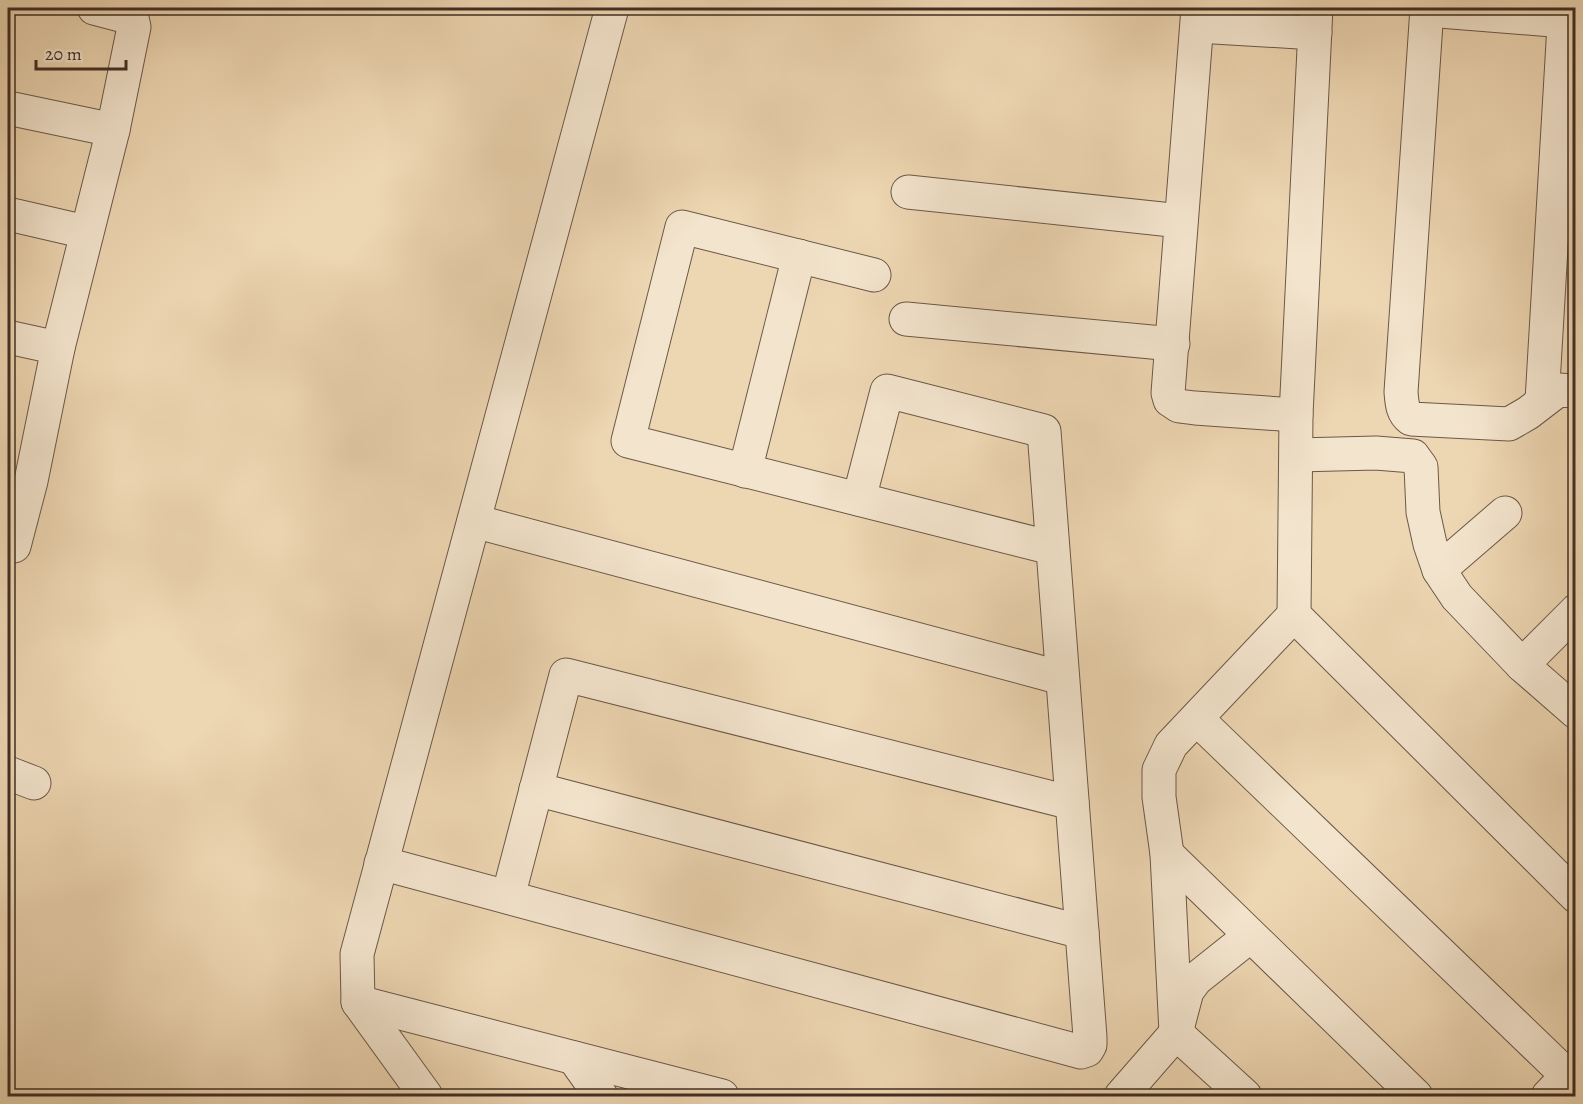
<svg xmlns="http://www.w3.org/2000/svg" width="1583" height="1104" font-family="Alegreya,serif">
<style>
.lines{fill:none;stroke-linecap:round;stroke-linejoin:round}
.minor-casing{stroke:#6c5848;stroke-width:35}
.minor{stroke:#f3e4cd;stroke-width:33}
</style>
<rect width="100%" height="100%" fill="#edd6b2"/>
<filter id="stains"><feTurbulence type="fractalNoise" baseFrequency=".00333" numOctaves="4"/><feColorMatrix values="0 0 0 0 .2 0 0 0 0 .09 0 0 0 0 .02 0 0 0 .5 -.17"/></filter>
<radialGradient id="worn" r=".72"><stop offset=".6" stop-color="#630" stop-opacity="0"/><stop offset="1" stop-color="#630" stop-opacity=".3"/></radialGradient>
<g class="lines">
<defs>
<g id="minor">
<path d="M1198 8 1168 393 1170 400 1179 406 1195 408 1296 415"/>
<path d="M1316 8 1296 415 1294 615 1576 896"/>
<path d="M1427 8 1401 392C1402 403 1402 412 1411 419L1509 424 1528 413 1558 390 1576 391"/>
<path d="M1427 10 1576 22"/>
<path d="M1197 26 1315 33"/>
<path d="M8 108 113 130"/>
<path d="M908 192 1181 221"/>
<path d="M8 214 86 232"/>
<path d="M874 275 682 227 628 441 1052 548"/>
<path d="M906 319 1173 344"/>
<path d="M8 337 58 348"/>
<path d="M1542 401 1565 8"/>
<path d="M1297 455 1376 453 1413 456 1421 467 1423 512 1430 544 1439 570 1457 597 1522 665 1576 712"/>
<path d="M745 471 799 256"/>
<path d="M474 521 1062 678"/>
<path d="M14 546 31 481 58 348 113 130 134 27 132 18 94 8"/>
<path d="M1439 570 1505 513"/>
<path d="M1522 665 1576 611"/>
<path d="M1197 719 1576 1084"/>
<path d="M8 773 34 783"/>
<path d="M536 789 1082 932"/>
<path d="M1167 854 1416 1096"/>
<path d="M381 863 1081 1052 1087 1050 1090 1045V1037L1044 431 887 391 859 499"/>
<path d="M508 897 566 675 1072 803"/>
<path d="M358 1002 722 1096"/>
<path d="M574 1058 601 1096"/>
<path d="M426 1096 358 1002 357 954 612 8"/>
<path d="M1121 1096 1176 1033 1187 991 1196 979 1250 936"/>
<path d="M1245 1096 1176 1033 1167 854 1159 797V770L1171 745 1294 615"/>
<path d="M1548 1096 1576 1067"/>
</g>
</defs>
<use href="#minor" class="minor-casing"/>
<use href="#minor" class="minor"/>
</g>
<rect width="1583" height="1104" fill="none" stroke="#edd6b2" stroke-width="30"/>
<rect x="9" y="9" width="1565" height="1086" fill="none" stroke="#412e25" stroke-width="3"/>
<rect x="15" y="15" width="1553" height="1074" fill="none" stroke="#412e25" stroke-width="1.5"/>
<path d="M36 60v9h90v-9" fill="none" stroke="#412e25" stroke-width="3"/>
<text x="45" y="60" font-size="18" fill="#412e25" stroke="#f3e4cd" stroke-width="4.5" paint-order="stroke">20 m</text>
<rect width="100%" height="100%" filter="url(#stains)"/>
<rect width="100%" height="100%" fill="url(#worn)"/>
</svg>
